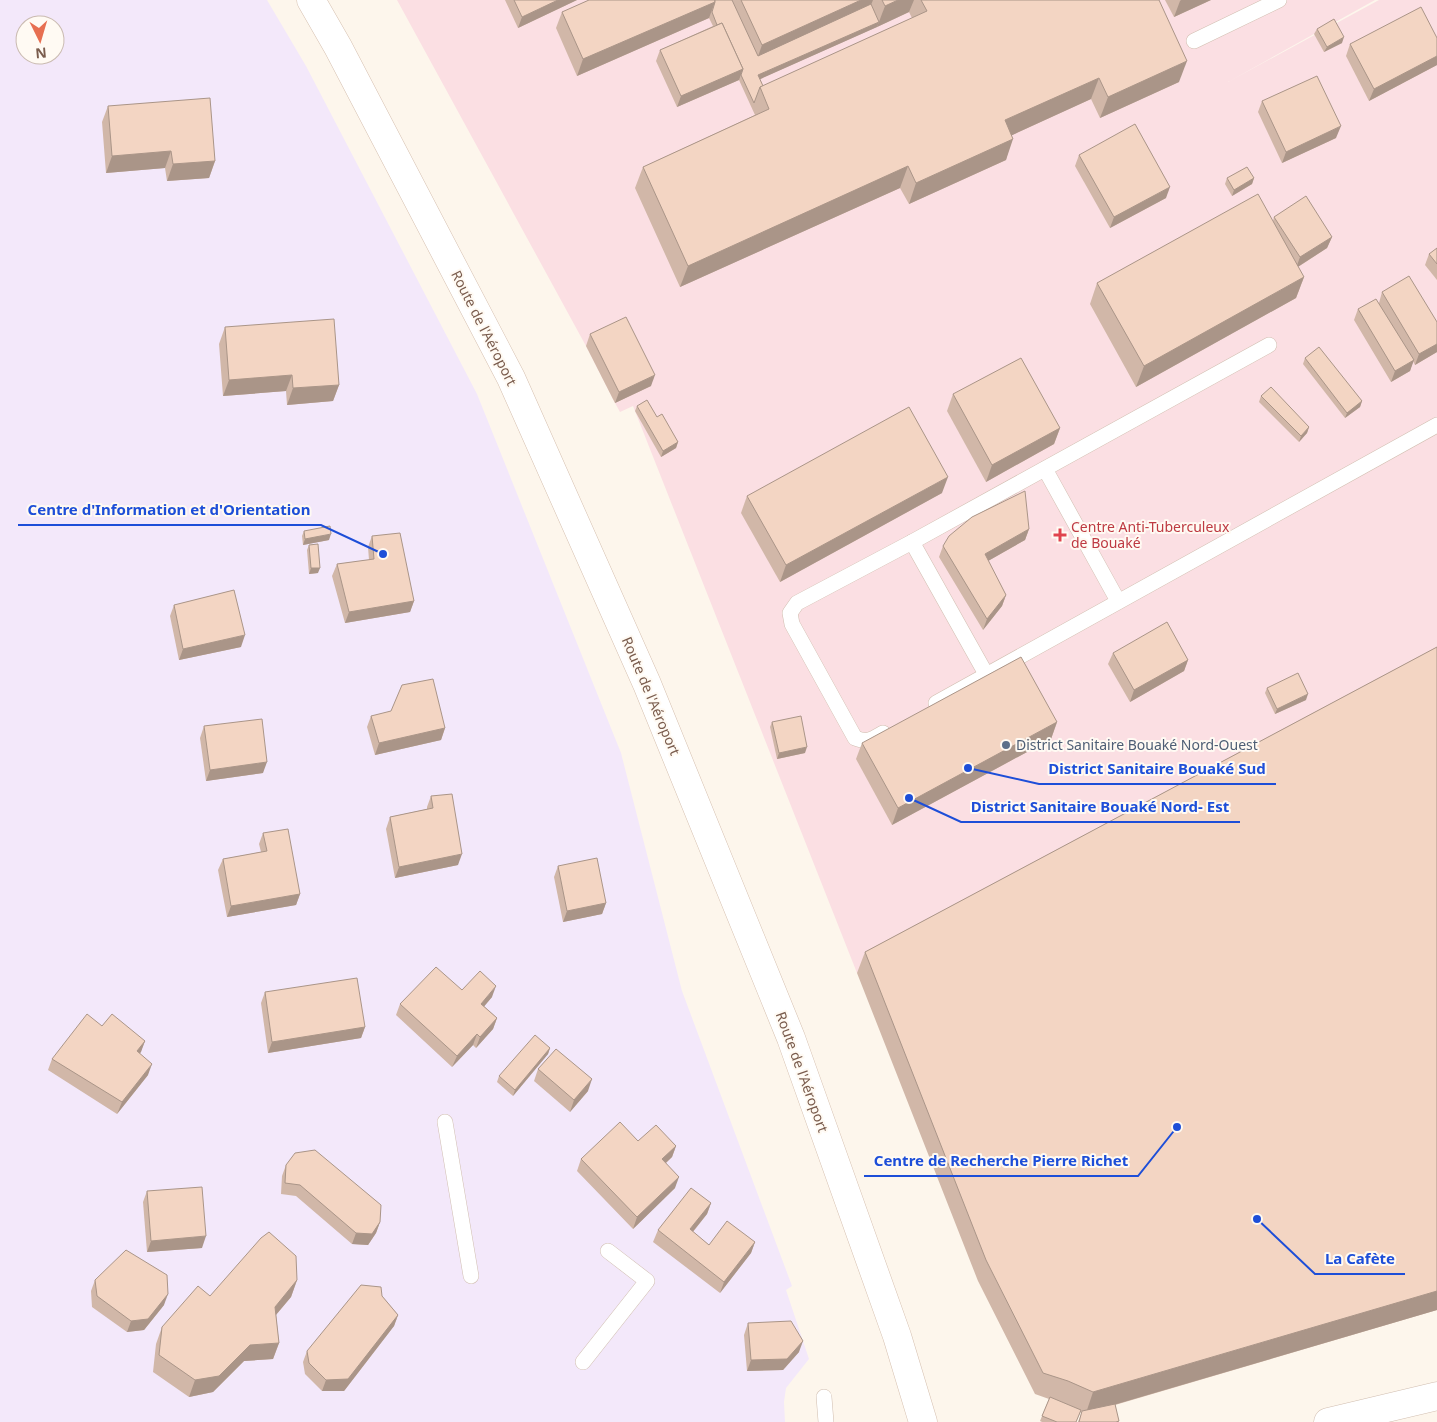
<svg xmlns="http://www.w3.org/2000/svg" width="1437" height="1422" font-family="'Noto Sans',sans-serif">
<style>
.education{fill:#f3e8fa;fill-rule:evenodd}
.medical{fill:#fbdfe3}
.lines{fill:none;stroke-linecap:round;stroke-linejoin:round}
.lane-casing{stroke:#d1beb0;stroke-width:16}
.street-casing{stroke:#d1beb0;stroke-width:29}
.secondary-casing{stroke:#d6c0b0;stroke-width:29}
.lane{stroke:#fff;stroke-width:15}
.street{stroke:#fff;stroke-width:28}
.secondary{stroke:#fff;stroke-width:28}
.wall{fill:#d1b7a8;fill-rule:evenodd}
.shaded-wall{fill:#aa9588}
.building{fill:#f3d5c3;stroke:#aa9588}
.health-dot{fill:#e0444e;stroke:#fffaf3;stroke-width:2}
.service-dot{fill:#5c6f8a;stroke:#fffaf3;stroke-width:2}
.labels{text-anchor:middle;stroke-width:4;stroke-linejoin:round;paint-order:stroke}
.street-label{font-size:14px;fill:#7a5c4d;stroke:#fffaf3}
.health-label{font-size:14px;fill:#be3a42;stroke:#fffaf3;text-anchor:start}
.service-label{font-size:14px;fill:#4e5e75;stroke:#fffaf3;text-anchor:start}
.leader{fill:none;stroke:#1d4ed8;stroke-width:2}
.callout-dot{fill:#1d4ed8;stroke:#fffaf3;stroke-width:2}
.callout-label{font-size:15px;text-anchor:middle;font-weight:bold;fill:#1d4ed8;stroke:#fffaf3;stroke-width:4;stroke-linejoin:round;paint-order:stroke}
</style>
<rect width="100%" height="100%" fill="#fdf6ec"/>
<path class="education" d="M0 0H267L306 66 477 394 621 753 682 991 792 1286 786 1290 809 1359 786 1388 784 1402 785 1422H0ZM25 25H55V55H25Z"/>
<path class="medical" d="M397 0H1375L1228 82 1379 0H1437V664L857 973 633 406 620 412 615 403 586 346Z"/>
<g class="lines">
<defs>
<g id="lane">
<path d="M1194 41 1279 0"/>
<path d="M1045 469 1118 601"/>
<path d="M912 542 986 674"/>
<path d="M936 703 1437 425"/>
<path d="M883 733C871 740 868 743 855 738L792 624 790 613 797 603 912 542 1269 345"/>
<path d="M445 1122 471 1276"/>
<path d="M583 1362 647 1281 608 1251"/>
<path d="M824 1397 826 1422"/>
</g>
<path id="street" d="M1328 1422 1437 1396"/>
<path id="secondary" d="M311 0 338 47 511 378 647 684 791 1038 897 1336 923 1422"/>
</defs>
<use href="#lane" class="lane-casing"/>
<use href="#street" class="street-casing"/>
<use href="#secondary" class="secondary-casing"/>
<use href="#lane" class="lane"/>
<use href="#street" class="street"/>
<use href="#secondary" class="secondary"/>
</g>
<g class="wall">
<path d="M505 0H577L518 28Z"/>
<path d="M589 0H1159L1179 82 1100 118 1091 99 1012 135 1006 160 909 204 900 188 680 287 635 188 643 167 755 115 739 80 677 107 656 61 660 50 713 26 709 18 577 76 556 28 562 12ZM909 12 912 18 763 86 760 79 877 27Z"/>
<path d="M1165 0H1211L1174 17Z"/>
<path d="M1317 29 1342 43 1324 52 1314 34Z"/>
<path d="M1437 38V65L1369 101 1346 56 1350 44Z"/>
<path d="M1262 101 1336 138 1282 163 1258 112Z"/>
<path d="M108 106 215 161 209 178 167 181 165 168 106 173 102 122Z"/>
<path d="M1079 155 1166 198 1110 228 1075 166Z"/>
<path d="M1227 178H1254L1252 184 1232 196 1225 184Z"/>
<path d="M1274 217 1332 237 1327 248 1298 267 1304 277 1296 298 1136 387 1090 304 1097 283 1273 221Z"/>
<path d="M1437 248V280L1425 265 1429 254Z"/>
<path d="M1382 292 1437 322V352L1415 365 1413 361 1410 371 1391 382 1354 320 1358 309 1379 303Z"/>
<path d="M225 327 339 385 333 401 287 405 286 391 223 396 219 344Z"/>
<path d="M590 334 651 386 615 403 586 346Z"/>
<path d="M1305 358 1362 401 1360 407 1345 418 1303 364Z"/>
<path d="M953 394 1060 428 1054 444 986 482 947 411Z"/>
<path d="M1261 396 1309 427 1307 433 1299 442 1259 402Z"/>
<path d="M637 406 657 417 678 442 676 448 661 457 635 411Z"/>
<path d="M942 493 780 582 741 513 747 496Z"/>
<path d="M1029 529 1025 540 988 561 1006 595 1002 606 983 630 939 557 943 546Z"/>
<path d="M304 531 329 540 303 545 302 536Z"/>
<path d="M372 536 414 601 410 612 345 623 332 576 337 564 369 560 368 547Z"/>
<path d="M309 545 318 573 309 574 307 550Z"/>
<path d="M174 605 241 647 179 660 170 616Z"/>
<path d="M1437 647V1310L1115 1405 1119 1422H1078L1082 1412 1081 1411 1076 1422H1042L1040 1421 1049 1399 1035 1394 978 1281 857 973 865 952Z"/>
<path d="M1113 653 1188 660 1184 671 1130 702 1108 664Z"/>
<path d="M1267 688 1306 700 1275 714 1265 693Z"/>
<path d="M371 716 445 728 441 740 375 755 367 727Z"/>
<path d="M772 722 805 753 777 759 770 727Z"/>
<path d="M1057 722 1051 739 892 825 856 759 862 743Z"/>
<path d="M204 726 263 773 206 781 200 738Z"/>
<path d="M431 796 458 865 395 878 386 829 390 817 427 809V807Z"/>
<path d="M263 833 300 894 296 905 227 917 218 870 223 859 261 852 259 844Z"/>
<path d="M558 866 606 903 602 914 563 922 554 877Z"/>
<path d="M462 990 492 997 484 1006 497 1018 493 1029 476 1048 473 1045 452 1067 396 1015 400 1004Z"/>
<path d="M265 992 365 1027 361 1038 268 1053 261 1003Z"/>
<path d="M102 1026 145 1041 140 1053 148 1075 117 1114 48 1070 52 1059Z"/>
<path d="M550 1048 548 1054 513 1096 497 1082 499 1076Z"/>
<path d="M538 1069 588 1091 570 1112 534 1081Z"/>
<path d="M638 1141 676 1146 672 1157 666 1163 675 1188 633 1229 577 1171 581 1159Z"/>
<path d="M286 1165 380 1222 376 1233 368 1245 352 1244 296 1196 281 1194 282 1176Z"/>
<path d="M147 1191 202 1248 147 1252 143 1202Z"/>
<path d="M711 1203 707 1214 693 1232 709 1245 755 1242 751 1253 720 1293 653 1242 658 1230Z"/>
<path d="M95 1280 164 1305 144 1330 127 1332 92 1307 91 1291Z"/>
<path d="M297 1280 291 1297 276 1315 279 1343 273 1359 244 1361 213 1392 189 1397 153 1372 156 1344 162 1327 210 1296Z"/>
<path d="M382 1296 398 1315 394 1326 344 1391H322L305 1374 303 1362 307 1351Z"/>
<path d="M748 1323 799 1352 783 1370 747 1371 744 1335Z"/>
</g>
<g class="shaded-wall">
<path d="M558 0H577L518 28 522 17Z"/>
<path d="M861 0H873L869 10 756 62 762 45Z"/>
<path d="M898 0H914L909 12 877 27 885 6Z"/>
<path d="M1181 0H1211L1174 17 1180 1Z"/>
<path d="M715 2 709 18 577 76 583 59Z"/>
<path d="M879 22 877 27 756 81 758 75Z"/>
<path d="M1344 37 1342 43 1324 52 1327 47Z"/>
<path d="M1437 56V65L1369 101 1374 89Z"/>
<path d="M1187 61 1179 82 1100 118 1108 97Z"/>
<path d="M743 69 739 80 677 107 681 96Z"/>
<path d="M1099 78 1091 99 997 142 1005 120Z"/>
<path d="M1341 126 1336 138 1282 163 1286 152Z"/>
<path d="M1013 139 1006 160 909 204 916 183Z"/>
<path d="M171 151 165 168 106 173 112 156Z"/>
<path d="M215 161 209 178 167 181 173 164Z"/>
<path d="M908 166 900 188 680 287 688 266Z"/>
<path d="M1254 178 1252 184 1232 196 1234 190Z"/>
<path d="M1170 187 1166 198 1110 228 1114 217Z"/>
<path d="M1332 237 1327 248 1296 268 1300 257Z"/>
<path d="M1304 277 1296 298 1136 387 1144 366Z"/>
<path d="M1437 344V352L1415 365 1419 354Z"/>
<path d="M1414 360 1410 371 1391 382 1395 371Z"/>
<path d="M292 375 286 391 223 396 229 380Z"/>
<path d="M655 375 651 386 615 403 619 392Z"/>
<path d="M339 385 333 401 287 405 293 388Z"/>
<path d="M1362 401 1360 407 1345 418 1347 413Z"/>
<path d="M1309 427 1307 433 1299 442 1301 436Z"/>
<path d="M1060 428 1054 444 986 482 992 465Z"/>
<path d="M678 442 676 448 661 457 663 451Z"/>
<path d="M948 477 942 493 780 582 786 565Z"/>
<path d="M1029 529 1025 540 981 565 985 554Z"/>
<path d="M331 534 329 540 303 545 305 539Z"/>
<path d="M311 568H320L318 573 309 574Z"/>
<path d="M1006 595 1002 606 983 630 987 619Z"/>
<path d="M414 601 410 612 345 623 349 612Z"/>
<path d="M245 635 241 647 179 660 183 649Z"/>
<path d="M1188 660 1184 671 1130 702 1134 690Z"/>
<path d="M1308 694 1306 700 1275 714 1277 709Z"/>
<path d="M1057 722 1051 739 892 825 898 808Z"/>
<path d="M445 728 441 740 375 755 379 743Z"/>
<path d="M807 747 805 753 777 759 779 753Z"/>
<path d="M267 762 263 773 206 781 210 770Z"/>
<path d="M462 854 458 865 395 878 399 867Z"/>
<path d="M300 894 296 905 227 917 231 906Z"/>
<path d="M606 903 602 914 563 922 567 911Z"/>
<path d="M496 986 492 997 477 1015 481 1004Z"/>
<path d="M497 1018 493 1029 476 1048 480 1037Z"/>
<path d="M365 1027 361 1038 268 1053 272 1042Z"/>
<path d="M477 1034 473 1045 452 1067 457 1056Z"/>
<path d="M145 1041 141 1052 133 1062 137 1051Z"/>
<path d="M550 1048 548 1054 513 1096 515 1090Z"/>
<path d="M152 1064 148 1075 117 1114 122 1102Z"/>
<path d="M592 1079 588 1091 570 1112 574 1100Z"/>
<path d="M676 1146 672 1157 658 1170 662 1159Z"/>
<path d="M679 1177 675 1188 633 1229 637 1217Z"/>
<path d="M711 1203 707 1214 686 1240 690 1229Z"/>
<path d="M380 1222 376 1233 368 1245 352 1244 356 1233Z"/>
<path d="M206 1236 202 1248 147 1252 151 1241Z"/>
<path d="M755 1242 751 1253 720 1293 724 1282Z"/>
<path d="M297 1280 291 1297 269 1323 275 1307Z"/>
<path d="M1437 1291V1310L1086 1413 1093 1392Z"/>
<path d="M168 1294 164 1305 144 1330 127 1332 131 1321Z"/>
<path d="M398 1315 394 1326 344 1391H322L326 1380Z"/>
<path d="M803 1341 799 1352 783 1370 747 1371 751 1360Z"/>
<path d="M279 1343 273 1359 244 1361 213 1392 189 1397 195 1380 250 1345Z"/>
</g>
<g class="building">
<path d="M514 0H558L522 17Z"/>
<path d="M589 0H715V2L583 59 562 12Z"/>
<path d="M715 0H732L758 56 871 4 879 22 758 75 763 86 760 87 754 103 741 75 743 69 722 23 717 25 712 12 715 2Z"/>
<path d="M741 0H861L762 45Z"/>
<path d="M882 0H898L885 6Z"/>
<path d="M921 0H1159L1187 61 1108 97 1099 78 1005 120 1013 139 916 183 908 166 688 266 643 167 769 109 760 87 927 11Z"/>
<path d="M1421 7 1437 38V56L1374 89 1350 44Z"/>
<path d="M1334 19 1344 37 1327 47 1317 29Z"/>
<path d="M722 23 743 69 681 96 660 50Z"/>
<path d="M1317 76 1341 126 1286 152 1262 101Z"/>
<path d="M210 98 215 161 173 164 171 151 112 156 108 106Z"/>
<path d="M1135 124 1170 187 1114 217 1079 155Z"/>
<path d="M1247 167 1254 178 1234 190 1227 178Z"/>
<path d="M1258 194 1304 277 1144 366 1097 283Z"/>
<path d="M1306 196 1332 237 1300 257 1274 217Z"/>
<path d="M1437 248V264L1429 254Z"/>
<path d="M1409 276 1437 322V344L1419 354 1382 292Z"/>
<path d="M1376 299 1414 360 1395 371 1358 309Z"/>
<path d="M626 317 655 375 619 392 590 334Z"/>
<path d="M334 319 339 385 293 388 292 375 229 380 225 327Z"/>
<path d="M1319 347 1362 401 1347 413 1305 358Z"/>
<path d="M1021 358 1060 428 992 465 953 394Z"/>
<path d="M1271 387 1309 427 1301 436 1261 396Z"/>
<path d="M647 400 657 417 662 414 678 442 663 451 637 406Z"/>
<path d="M909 407 948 477 786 565 747 496Z"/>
<path d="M1025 491 1029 529 985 554 1006 595 987 619 943 546 949 536 972 517Z"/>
<path d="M330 526 331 534 305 539 304 531Z"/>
<path d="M400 533 414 601 349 612 337 564 374 559 372 536Z"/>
<path d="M318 544 320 568H311L309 545Z"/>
<path d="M234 590 245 635 183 649 174 605Z"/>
<path d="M1167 622 1188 660 1134 690 1113 653Z"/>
<path d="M1437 647V1291L1093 1392 1068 1381 1043 1373 986 1260 865 952Z"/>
<path d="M1021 657 1057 722 898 808 862 743Z"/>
<path d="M1298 673 1308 694 1277 709 1267 688Z"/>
<path d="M433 679 445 728 379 743 371 716 391 711 402 685Z"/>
<path d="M801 716 807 747 779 753 772 722Z"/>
<path d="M262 719 267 762 210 770 204 726Z"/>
<path d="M452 794 462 854 399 867 390 817 433 808 431 796Z"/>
<path d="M288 829 300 894 231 906 223 859 267 851 263 833Z"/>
<path d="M597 858 606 903 567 911 558 866Z"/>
<path d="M436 967 462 990 480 971 496 986 481 1004 497 1018 480 1037 477 1034 457 1056 400 1004Z"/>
<path d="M357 978 365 1027 272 1042 265 992Z"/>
<path d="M87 1014 102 1026 112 1014 145 1041 137 1051 152 1064 122 1102 52 1059Z"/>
<path d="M535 1035 550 1048 515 1090 499 1076Z"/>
<path d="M556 1049 592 1079 574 1100 538 1069Z"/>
<path d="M620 1122 638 1141 656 1125 676 1146 662 1159 679 1177 637 1217 581 1159Z"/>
<path d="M315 1150 381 1205 380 1222 372 1234 356 1233 300 1185 285 1183 286 1165 295 1153Z"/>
<path d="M202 1187 206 1236 151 1241 147 1191Z"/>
<path d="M691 1188 711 1203 690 1229 709 1245 727 1221 755 1242 724 1282 658 1230Z"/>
<path d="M269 1232 296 1256 297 1280 275 1307 279 1343 250 1345 219 1376 195 1380 159 1355 162 1327 198 1286 210 1296 261 1238Z"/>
<path d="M126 1250 167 1275 168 1294 148 1319 131 1321 97 1296 95 1280Z"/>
<path d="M361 1285 381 1287 382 1296 398 1315 348 1379 326 1380 309 1363 307 1351Z"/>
<path d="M791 1321 803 1341 787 1359 751 1360 748 1323Z"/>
<path d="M1050 1397 1081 1410 1076 1422H1057L1042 1416Z"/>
<path d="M1115 1404 1119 1421 1116 1422H1079L1082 1411Z"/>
</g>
<path class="health-dot" d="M1057.5 527.5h5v5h5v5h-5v5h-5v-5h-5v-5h5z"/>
<circle class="service-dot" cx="1006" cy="745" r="5"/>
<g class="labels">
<g class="street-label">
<text transform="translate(484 328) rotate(63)" y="5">Route de l'Aéroport</text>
<text transform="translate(651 696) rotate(67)" y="5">Route de l'Aéroport</text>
<text transform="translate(802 1072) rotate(70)" y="5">Route de l'Aéroport</text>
</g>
<g class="health-label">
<text x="1071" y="532">Centre Anti-Tuberculeux<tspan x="1071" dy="16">de Bouaké</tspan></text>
</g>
<g class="service-label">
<text x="1016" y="750">District Sanitaire Bouaké Nord-Ouest</text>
</g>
</g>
<path class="leader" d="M383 554L321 525H18M968 768L1039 784H1276M909 798L961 822H1240M1177 1127L1138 1176H864M1257 1219L1315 1274H1405"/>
<g class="callout-dot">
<circle cx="383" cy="554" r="5"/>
<circle cx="968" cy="768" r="5"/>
<circle cx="909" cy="798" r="5"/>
<circle cx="1177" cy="1127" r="5"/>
<circle cx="1257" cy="1219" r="5"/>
</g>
<g class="callout-label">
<text x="169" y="515">Centre d'Information et d'Orientation</text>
<text x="1157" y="774">District Sanitaire Bouaké Sud</text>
<text x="1100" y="812">District Sanitaire Bouaké Nord- Est</text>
<text x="1001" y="1166">Centre de Recherche Pierre Richet</text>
<text x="1360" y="1264">La Cafète</text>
</g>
<g transform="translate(40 40) rotate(175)"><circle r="24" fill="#fffaf3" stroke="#cabbb1"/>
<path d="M0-4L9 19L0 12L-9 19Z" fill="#e76f51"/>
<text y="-8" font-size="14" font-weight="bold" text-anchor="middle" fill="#7a5c4d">N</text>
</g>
</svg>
